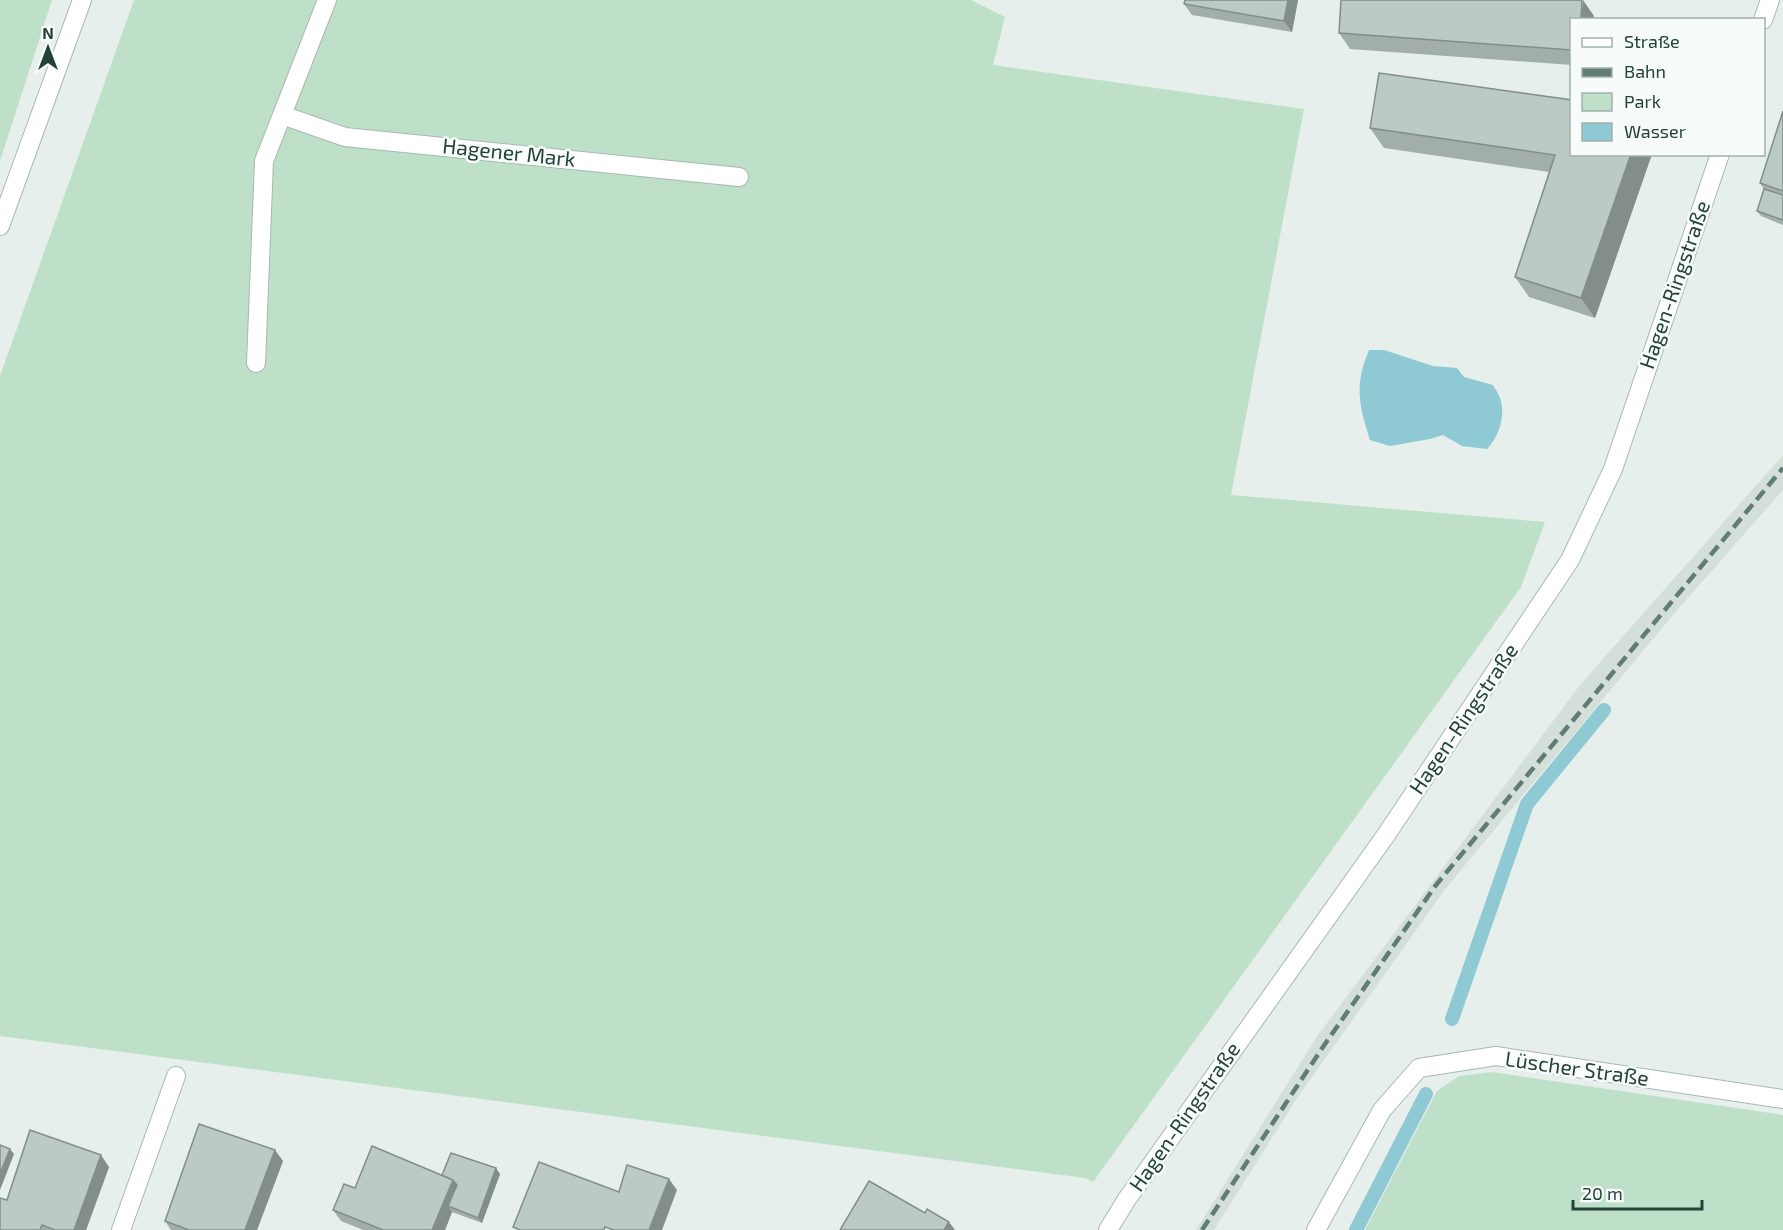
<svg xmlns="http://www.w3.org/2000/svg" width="1783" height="1230" font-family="'Exo 2',sans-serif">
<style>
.built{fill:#d4dfda}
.green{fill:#bfe0c8}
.water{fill:#8ec9d4}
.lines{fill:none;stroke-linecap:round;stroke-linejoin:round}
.stream{stroke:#8ec9d4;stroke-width:14}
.service-casing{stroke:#a8b8b2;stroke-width:20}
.minor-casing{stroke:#a8b8b2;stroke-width:20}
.tertiary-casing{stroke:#a8b8b2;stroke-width:20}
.service{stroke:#fff;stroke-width:18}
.minor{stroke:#fff;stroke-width:18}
.tertiary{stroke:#fff;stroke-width:18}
.rail{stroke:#5f7d75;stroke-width:4.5;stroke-dasharray:12 6;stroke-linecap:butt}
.wall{fill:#a1aea9}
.shaded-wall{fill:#838d89}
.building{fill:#bbcac4;stroke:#838d89;stroke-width:1.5}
.labels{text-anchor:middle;stroke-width:5;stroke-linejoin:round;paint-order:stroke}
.street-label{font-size:21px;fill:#24423a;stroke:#f7fbf9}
</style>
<rect width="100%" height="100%" fill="#e6efeb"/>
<path class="built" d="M1783 455V490L1672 616 1446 888 1297 1098 1214 1230H1196L1318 1035 1580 685Z"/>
<g class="green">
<path d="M0 0H52L0 161Z"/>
<path d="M134 0H971L1005 17 993 65 1304 109 1231 495 1545 522 1521 587 1093 1182 1085 1178 0 1036V376Z"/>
<path d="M1492 1072 1783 1115V1230H1365L1437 1091 1459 1076Z"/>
</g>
<path class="water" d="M1369 350H1384L1433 366 1457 368 1464 377 1493 385C1495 389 1499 394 1500 398 1506 415 1499 437 1487 449L1462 446 1443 435 1430 439 1390 446 1370 440C1359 405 1354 385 1369 350Z"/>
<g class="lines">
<g class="stream">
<path d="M1452 1019 1527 804 1604 710"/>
<path d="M1356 1230 1426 1094"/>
</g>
<defs>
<path id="service" d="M121 1230 176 1076"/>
<g id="minor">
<path d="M1763 20 1770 0"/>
<path d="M282 115 345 137 739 177"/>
<path d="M0 226 82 0"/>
<path d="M256 363 264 161 327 0"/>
<path d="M1108 1230 1127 1199 1386 835 1570 560 1613 469 1720 154"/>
</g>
<path id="tertiary" d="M1316 1230 1382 1110 1419 1068 1496 1056 1783 1099"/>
</defs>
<use href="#service" class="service-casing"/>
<use href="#minor" class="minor-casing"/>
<use href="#tertiary" class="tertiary-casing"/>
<use href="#service" class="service"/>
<use href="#minor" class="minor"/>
<use href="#tertiary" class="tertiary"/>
<path class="rail" d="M1202 1230 1325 1044 1436 885 1783 468"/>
</g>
<g class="wall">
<path d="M1298 0 1292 32 1192 15 1184 4Z"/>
<path d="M1594 16 1572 20V65L1350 49 1339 33Z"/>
<path d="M1783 111V225L1761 216 1757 211 1764 189 1760 183Z"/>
<path d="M1370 128 1572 154H1652L1595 318 1529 297 1515 277 1549 172 1384 148Z"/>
<path d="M283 1161 257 1230H171L165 1221Z"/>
<path d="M109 1167 86 1230H0L7 1200Z"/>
<path d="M500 1174 482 1223 452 1212 445 1230H363L341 1221 333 1210 355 1188 442 1175Z"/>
</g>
<g class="shaded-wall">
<path d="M1288 0H1298L1292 32 1284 21Z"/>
<path d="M1583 0 1594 16 1593 20H1581Z"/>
<path d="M1631 154H1652L1595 318 1581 298Z"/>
<path d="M10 1149 14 1154 0 1190V1174Z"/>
<path d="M275 1150 283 1161 257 1230H245Z"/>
<path d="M101 1155 109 1167 86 1230H74Z"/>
<path d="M496 1168 500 1174 482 1223 478 1218Z"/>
<path d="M669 1179 677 1190 662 1230H649Z"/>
<path d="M453 1180 461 1191 448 1206 452 1212 445 1230H432Z"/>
<path d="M949 1222 955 1230H944Z"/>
</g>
<g class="building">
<path d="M1185 0H1288L1284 21 1184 4Z"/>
<path d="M1341 0H1582L1581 20H1572V50L1339 33Z"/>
<path d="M1379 73 1572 100V154H1631L1581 298 1515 277 1555 155 1370 128Z"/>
<path d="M1783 111V191L1760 183Z"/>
<path d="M1764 189 1783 195V220L1757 211Z"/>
<path d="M199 1124 275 1150 245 1230H189L165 1221Z"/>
<path d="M30 1130 101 1155 74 1230H55L42 1225 40 1230H0V1198L7 1200Z"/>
<path d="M0 1145 10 1149 0 1174Z"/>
<path d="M372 1146 453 1180 432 1230H383L333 1210 344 1184 355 1188Z"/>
<path d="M451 1153 496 1168 478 1218 448 1206 457 1185 453 1180 442 1175Z"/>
<path d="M539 1162 619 1192 627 1165 669 1179 649 1230H614L605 1227 604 1230H520L513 1227Z"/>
<path d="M869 1181 925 1213 927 1209 949 1222 944 1230H840Z"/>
</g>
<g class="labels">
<g class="street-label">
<text transform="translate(509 153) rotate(6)" y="7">Hagener Mark</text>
<text transform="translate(1675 285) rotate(-71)" y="7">Hagen-Ringstraße</text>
<text transform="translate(1464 719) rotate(-56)" y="7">Hagen-Ringstraße</text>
<text transform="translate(1577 1069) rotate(8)" y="7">Lüscher Straße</text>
<text transform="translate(1185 1117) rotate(-55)" y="7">Hagen-Ringstraße</text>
</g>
</g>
<rect x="1570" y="18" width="195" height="138" fill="#f7fbf9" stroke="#a3b1ad" stroke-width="1.5"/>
<rect x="1582" y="38" width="30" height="9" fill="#ffffff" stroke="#a3b1ad" stroke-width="1.5"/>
<text x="1624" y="48" font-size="18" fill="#24423a">Straße</text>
<rect x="1582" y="68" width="30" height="9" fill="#5f7d75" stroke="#a3b1ad" stroke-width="1.5"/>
<text x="1624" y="78" font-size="18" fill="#24423a">Bahn</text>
<rect x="1582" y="93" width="30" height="18" fill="#bfe0c8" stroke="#a3b1ad" stroke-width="1.5"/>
<text x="1624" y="108" font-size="18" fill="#24423a">Park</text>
<rect x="1582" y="123" width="30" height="18" fill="#8ec9d4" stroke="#a3b1ad" stroke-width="1.5"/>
<text x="1624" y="138" font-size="18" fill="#24423a">Wasser</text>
<g transform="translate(48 48)" stroke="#f7fbf9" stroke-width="4.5" paint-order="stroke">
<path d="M0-4.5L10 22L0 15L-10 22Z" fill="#24423a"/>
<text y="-9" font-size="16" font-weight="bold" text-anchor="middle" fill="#24423a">N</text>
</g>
<path d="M1573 1200v9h129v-9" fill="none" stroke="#24423a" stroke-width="3"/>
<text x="1582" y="1200" font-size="18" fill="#24423a" stroke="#f7fbf9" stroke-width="4.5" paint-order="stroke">20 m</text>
</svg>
